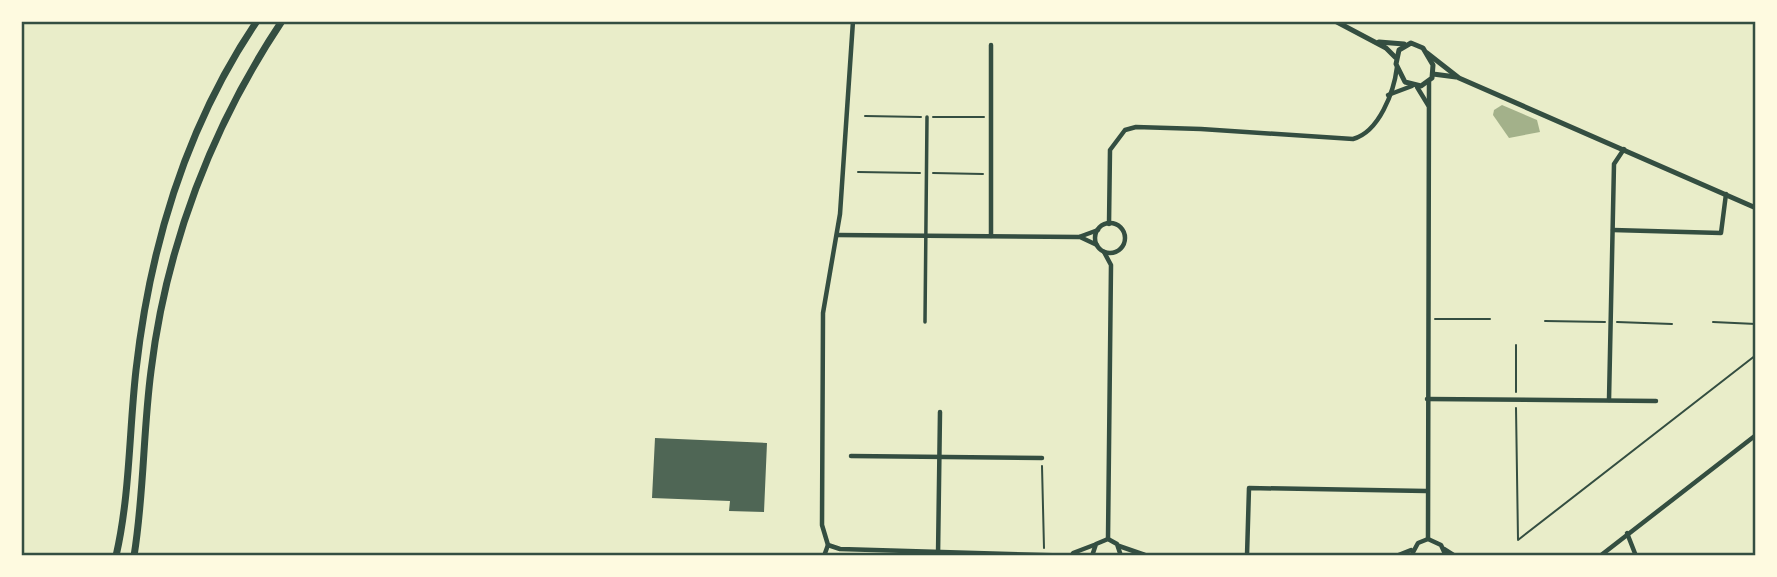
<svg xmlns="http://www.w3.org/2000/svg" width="1777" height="577" font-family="'Varela Round',sans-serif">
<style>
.water{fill:#a3b18a}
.building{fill:#4f6655}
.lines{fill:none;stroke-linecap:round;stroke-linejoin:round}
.path{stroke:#344e41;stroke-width:2}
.pedestrian{stroke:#344e41;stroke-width:3.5}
.minor{stroke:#344e41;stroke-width:4.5}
.tertiary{stroke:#344e41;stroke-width:5}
.trunk{stroke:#344e41;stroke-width:7}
.neatline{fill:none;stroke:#344e41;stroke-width:2.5}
</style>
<rect width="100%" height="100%" fill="#e9edc9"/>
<path class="water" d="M1502 105 1537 120 1540 132 1509 138 1493 115 1494 110Z"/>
<path class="building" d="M655 438 767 443 764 512 729 511 730 501 652 498Z"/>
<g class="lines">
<g class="path">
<path d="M865 116 921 117"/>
<path d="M933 117H984"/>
<path d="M858 172 920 173"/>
<path d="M933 173 983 174"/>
<path d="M1435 319H1490"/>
<path d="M1545 321 1605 322"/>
<path d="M1617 322 1672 324"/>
<path d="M1713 322 1756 324"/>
<path d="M1516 392V345"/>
<path d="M1516 408 1518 539"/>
<path d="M1042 466 1044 548"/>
<path d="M1518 540 1756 355"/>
</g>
<path class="pedestrian" d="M925 322 927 117"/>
<g class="minor">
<path d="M1417 87 1428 105"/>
<path d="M1388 95 1412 86"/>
<circle cx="1110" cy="238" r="15"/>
<path d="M1109 224 1110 150 1125 130 1136 127 1201 129 1353 139C1379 132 1394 92 1397 67"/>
<path d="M1613 230 1721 233 1726 194"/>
<path d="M837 235 1079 237 1098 230"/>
<path d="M991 236V45"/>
<path d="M1080 237 1097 245"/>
<path d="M1104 252 1111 265 1108 539"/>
<path d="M1427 399 1656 401"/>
<path d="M1609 400 1614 164 1624 149"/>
<path d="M851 456 1042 458"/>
<path d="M1627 533 1636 556"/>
<path d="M1428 539 1429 82"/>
<path d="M828 545 840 549 1080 556"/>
<path d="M1119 546 1145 555 1266 556"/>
<path d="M1444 549 1455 556"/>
<path d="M1073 553 1094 545"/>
<path d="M824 556 828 545 822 525 823 313 840 214 853 21"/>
<path d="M938 556 940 412"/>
<path d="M1092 556 1096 544 1108 539 1117 544 1121 556"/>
<path d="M1247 556 1249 488 1426 491"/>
<path d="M1396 556 1411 550"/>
<path d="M1411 556 1418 543 1428 539 1441 545 1446 556"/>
<path d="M1600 556 1756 435"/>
</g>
<g class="tertiary">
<path d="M1335 21 1386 48 1395 57"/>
<path d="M1379 42 1404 44"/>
<path d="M1411 43 1423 48 1433 65 1432 78 1421 86 1405 82 1396 64 1399 50Z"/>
<path d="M1427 53 1459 78 1756 208"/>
<path d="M1433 74 1456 77"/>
</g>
<g class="trunk">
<path d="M116 556C130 495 129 432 136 370 150 246 186 126 257 21"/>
<path d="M134 556C144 495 143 432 151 371 166 246 212 126 282 21"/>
</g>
</g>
<rect width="1777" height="577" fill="none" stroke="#fefae0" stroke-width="46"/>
<rect x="23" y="23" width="1731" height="531" class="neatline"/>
</svg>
